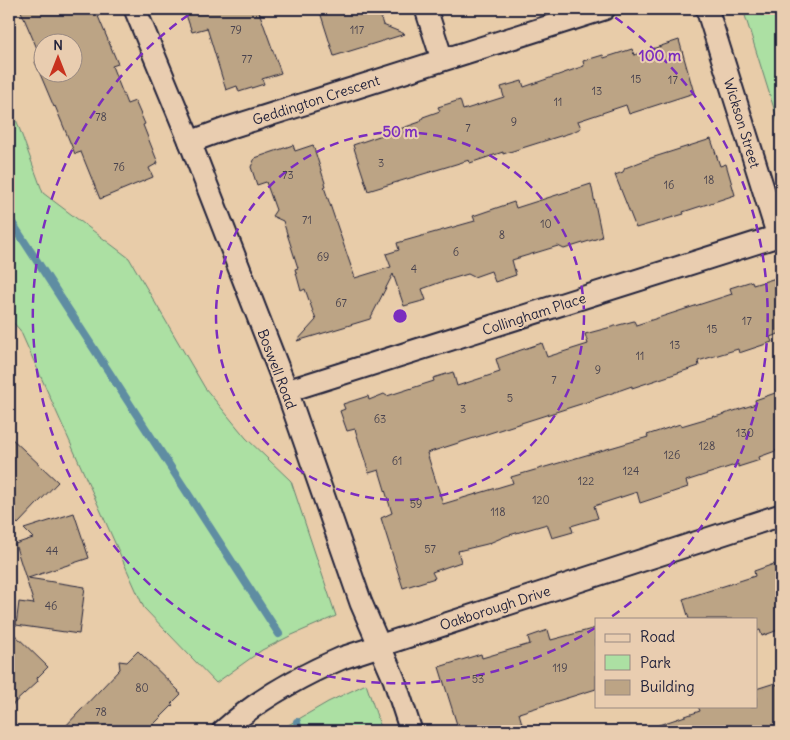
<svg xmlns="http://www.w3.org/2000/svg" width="790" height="740" font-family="Delius,sans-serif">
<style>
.green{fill:#ace0a3;stroke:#67816f}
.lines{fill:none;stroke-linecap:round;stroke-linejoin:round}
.stream{stroke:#5f8da2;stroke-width:8}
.building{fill:#bca485;stroke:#22223b;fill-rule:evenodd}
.street-casing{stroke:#22223b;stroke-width:25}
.street{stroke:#e9cdb0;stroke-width:21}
.ring{fill:none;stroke:#7b2cbf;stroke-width:2.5;stroke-dasharray:9 6}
.labels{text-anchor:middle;stroke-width:4;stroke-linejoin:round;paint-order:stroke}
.number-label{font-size:11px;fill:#48424e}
.street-label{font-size:14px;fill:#22223b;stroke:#e9cdb0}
.centre{fill:#7b2cbf;stroke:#e9cdb0;stroke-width:2.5}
.ring-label{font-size:15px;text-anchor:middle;font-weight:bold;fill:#7b2cbf;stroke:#e9cdb0;stroke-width:4;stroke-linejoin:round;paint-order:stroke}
</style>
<rect width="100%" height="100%" fill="#e8cca9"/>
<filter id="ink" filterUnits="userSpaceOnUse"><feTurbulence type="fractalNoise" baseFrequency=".02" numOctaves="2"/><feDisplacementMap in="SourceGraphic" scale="10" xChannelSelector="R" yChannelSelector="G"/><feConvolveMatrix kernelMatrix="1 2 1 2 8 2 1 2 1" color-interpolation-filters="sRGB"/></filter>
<g filter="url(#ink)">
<g class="green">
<path d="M743 9H781V131Z"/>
<path d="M9 100 43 193 129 258 205 388 246 438 291 481 336 616 292 635 262 650 216 683 144 608 20 330 9 318Z"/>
<path d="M366 684 382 731H278L328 702Z"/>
</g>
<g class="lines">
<g class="stream">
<path d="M9 218 279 634"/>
<path d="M297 722 299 731"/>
</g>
</g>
<g class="building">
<path d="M20 9H95L118 64 112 66 127 104 135 101 145 124 143 125 158 163 149 168 153 177 100 199 81 152 75 154 55 106 54 107 35 62 42 60ZM42 42H72V72H42Z"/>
<path d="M184 9H258L281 73 262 79 264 84 239 92 237 86 226 90 207 28 192 32Z"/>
<path d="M319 9H378L383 25 405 34 334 56Z"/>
<path d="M679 40 694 93 629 114 626 105 578 121 581 128 573 132 503 154V152L470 163 469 160 368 191 353 145 420 122 423 117 440 111 438 107 460 100 463 110 504 97 501 87 522 81 524 87 584 66 583 61 603 55 604 58 632 49 634 55Z"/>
<path d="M711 139 720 166 726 164 735 195 683 212 684 214 636 228 615 175 623 172 625 168 648 159Z"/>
<path d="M293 145 295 151 313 145 326 186 324 187 355 278 391 267 386 254 399 250 397 243 475 221 473 216 514 202 516 208 591 184 602 237 564 249 558 246 512 260 516 275 495 282 491 271 474 277 468 274 441 282 422 289 426 300 404 306 393 274 370 319 297 341 316 320 305 289 301 291 295 269 298 268 283 221 272 216 276 210 266 182 257 185 251 167 255 158Z"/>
<path d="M776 278V280L781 278V333L770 337 772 342 739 353 738 349 698 361 699 366 632 388V386L584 403 427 453 443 504 513 483 511 477 648 437 647 435 680 424 681 426 715 416V417L756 404 755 400 781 391V449L759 457 760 460 738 467V464L686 481 688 487 640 503 637 492 594 506 598 518 571 526 573 532 552 538 547 524 506 536 487 544 458 551 461 562 432 572 435 578 403 588 381 518 392 513 379 470 369 473 355 429 347 431 340 411 345 409 343 404 368 396 369 400 384 394 387 396 434 381 433 378 453 372 457 386 500 372 496 359 521 350 542 343 547 357 588 344 585 334 634 321 636 325 732 294 730 288 752 281 753 285Z"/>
<path d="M9 436 58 482 18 524 9 515Z"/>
<path d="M74 513 89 558 28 578 85 587 79 634 16 625 19 602 34 604 15 544 33 538 24 529Z"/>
<path d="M774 564 781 586V629L762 636 760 630 756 631V619H689L683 599 755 576 754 571Z"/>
<path d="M596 628V689L519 713 524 731H459L439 667 481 654 482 658 530 644 528 637 548 630 551 640Z"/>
<path d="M9 629 48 667 37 678 38 681 9 708Z"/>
<path d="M138 651 179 691 178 692 181 694 171 704 173 705 147 731H61L120 669 119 661 127 662Z"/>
<path d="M775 683 776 685 781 683V731H650V728L700 711 698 706H756V689Z"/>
</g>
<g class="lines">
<defs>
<g id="street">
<path d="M135 9 190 142 287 391 361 603 394 679 411 731"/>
<path d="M426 9 442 59"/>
<path d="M707 9 778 236"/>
<path d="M190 142 228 128 604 9"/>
<path d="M287 391 781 235"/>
<path d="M223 731C258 699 298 677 342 658L781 515"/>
</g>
</defs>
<use href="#street" class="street-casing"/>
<use href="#street" class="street"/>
</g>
</g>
<g class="ring">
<circle cx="400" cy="316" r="184"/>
<path d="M595 628A368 368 0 0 1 197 9M603 9A368 368 0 0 1 611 617"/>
</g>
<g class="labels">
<g class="number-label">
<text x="236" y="34">79</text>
<text x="357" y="34">117</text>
<text x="247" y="63">77</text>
<text x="636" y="83">15</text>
<text x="673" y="84">17</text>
<text x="597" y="95">13</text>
<text x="558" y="106">11</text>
<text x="101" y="121">78</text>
<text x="514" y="126">9</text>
<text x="468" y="132">7</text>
<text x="381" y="167">3</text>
<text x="119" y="171">76</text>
<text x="288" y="179">73</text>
<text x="709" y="184">18</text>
<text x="669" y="189">16</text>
<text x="307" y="224">71</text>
<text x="546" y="228">10</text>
<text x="502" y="239">8</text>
<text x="456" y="256">6</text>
<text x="323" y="261">69</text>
<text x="414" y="273">4</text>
<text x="341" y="307">67</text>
<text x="747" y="325">17</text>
<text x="712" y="333">15</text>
<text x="675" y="349">13</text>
<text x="640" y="360">11</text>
<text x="598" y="374">9</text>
<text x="554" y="384">7</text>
<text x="510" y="402">5</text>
<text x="463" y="413">3</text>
<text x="380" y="423">63</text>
<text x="745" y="437">130</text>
<text x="707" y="450">128</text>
<text x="672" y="459">126</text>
<text x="397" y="465">61</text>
<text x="631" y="475">124</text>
<text x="586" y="485">122</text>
<text x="541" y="504">120</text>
<text x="416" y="508">59</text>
<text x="498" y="516">118</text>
<text x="430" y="553">57</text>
<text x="52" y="555">44</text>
<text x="51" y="610">46</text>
<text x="560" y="672">119</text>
<text x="478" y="683">53</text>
<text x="142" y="692">80</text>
<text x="101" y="716">78</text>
</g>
<g class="street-label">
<text transform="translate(316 100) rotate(-18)" y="5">Geddington Crescent</text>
<text transform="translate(742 123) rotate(73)" y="5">Wickson Street</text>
<text transform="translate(534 314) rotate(-18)" y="5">Collingham Place</text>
<text transform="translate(277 369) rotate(69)" y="5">Boswell Road</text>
<text transform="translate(495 608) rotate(-18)" y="5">Oakborough Drive</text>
</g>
</g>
<circle cx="400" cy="316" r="8" class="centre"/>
<g class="ring-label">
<text x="660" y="61">100 m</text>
<text x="400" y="137">50 m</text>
</g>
<rect width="790" height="740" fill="none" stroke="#e9cdb0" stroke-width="30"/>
<rect x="15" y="15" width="760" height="710" fill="none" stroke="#22223b" stroke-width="2" filter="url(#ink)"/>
<rect x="595" y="618" width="162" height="90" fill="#e9cdb0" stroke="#998981"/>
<rect x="605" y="634" width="25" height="8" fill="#e9cdb0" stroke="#998981"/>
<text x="640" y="642" font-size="15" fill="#22223b">Road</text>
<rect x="605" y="655" width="25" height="15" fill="#ace0a3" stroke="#998981"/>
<text x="640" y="668" font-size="15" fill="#22223b">Park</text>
<rect x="605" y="680" width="25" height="15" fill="#bca485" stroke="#998981"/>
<text x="640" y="692" font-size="15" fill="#22223b">Building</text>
<g transform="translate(58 58)"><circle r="24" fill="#e9cdb0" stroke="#998981"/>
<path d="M0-4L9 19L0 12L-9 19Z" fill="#c8321e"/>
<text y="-8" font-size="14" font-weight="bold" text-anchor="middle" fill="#22223b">N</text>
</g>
</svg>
